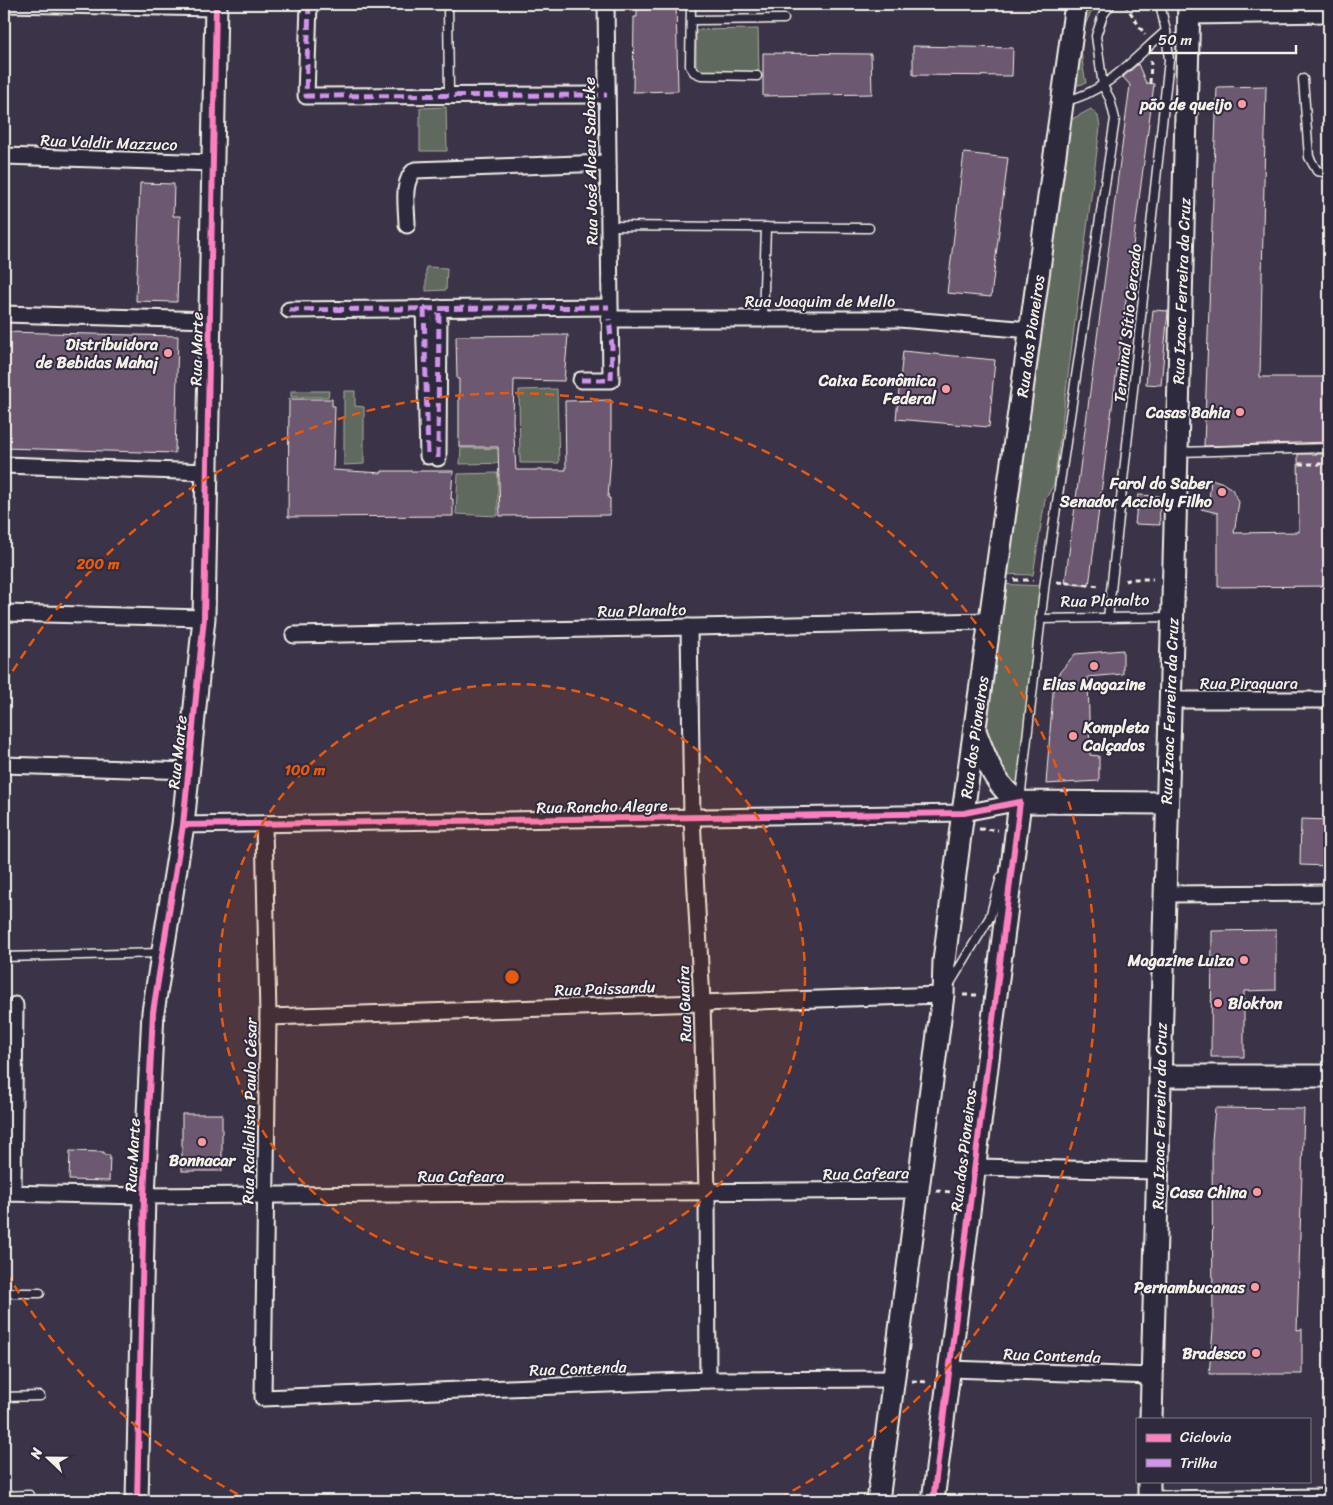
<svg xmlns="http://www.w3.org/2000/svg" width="1333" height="1505" font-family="Sriracha,sans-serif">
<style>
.green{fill:#5f695d;stroke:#aaada2}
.building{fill:#6c5870;stroke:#f4f1e8}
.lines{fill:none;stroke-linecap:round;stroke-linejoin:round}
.lane-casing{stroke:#f4f1e8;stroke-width:11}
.street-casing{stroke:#f4f1e8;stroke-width:19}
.secondary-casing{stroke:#f4f1e8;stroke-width:25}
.path{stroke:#f4f1e8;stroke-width:3;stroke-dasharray:5 4;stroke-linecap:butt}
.lane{stroke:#2f2a3d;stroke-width:8}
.street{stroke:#2f2a3d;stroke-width:15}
.secondary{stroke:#2f2a3d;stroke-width:21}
.quiet{stroke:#d193ec;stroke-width:5;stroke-dasharray:10 5;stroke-linecap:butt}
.cycleway-casing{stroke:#2f2a3d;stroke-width:9}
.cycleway{stroke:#ff80c0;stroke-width:6}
.ring{fill:none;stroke:#e8590c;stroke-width:2.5;stroke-dasharray:9 6}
.poi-dot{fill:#ff9aa2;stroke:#2f2a3d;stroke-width:2}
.labels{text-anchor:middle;stroke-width:4;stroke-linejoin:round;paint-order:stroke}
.poi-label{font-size:16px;font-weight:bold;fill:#f4f1e8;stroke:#2f2a3d;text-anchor:end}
.street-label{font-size:16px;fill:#f4f1e8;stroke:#2f2a3d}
.centre{fill:#e8590c;stroke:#2f2a3d;stroke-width:2.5}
.ring-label{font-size:15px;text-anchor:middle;font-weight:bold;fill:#e8590c;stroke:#2f2a3d;stroke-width:4;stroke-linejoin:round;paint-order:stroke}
</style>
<rect width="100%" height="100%" fill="#3b3347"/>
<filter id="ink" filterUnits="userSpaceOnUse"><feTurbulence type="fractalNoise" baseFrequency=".02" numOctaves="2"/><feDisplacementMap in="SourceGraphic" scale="10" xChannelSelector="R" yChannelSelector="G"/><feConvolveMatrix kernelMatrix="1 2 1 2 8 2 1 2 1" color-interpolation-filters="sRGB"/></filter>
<g filter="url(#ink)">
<g class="green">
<path d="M1083 4H1097C1077 30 1080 53 1086 83L1071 87Z"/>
<path d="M758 29 759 72H696V30Z"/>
<path d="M446 107 447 151H420V108Z"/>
<path d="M1091 109 1098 116 1100 127 1054 484 1045 500 1033 575 998 574 1059 126Z"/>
<path d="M426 267 447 268 446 290 426 291Z"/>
<path d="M557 389 559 463H520L519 390Z"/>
<path d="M291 391H329L328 397H291Z"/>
<path d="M344 391H355V406L364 407V464L344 465Z"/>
<path d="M461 448 514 449 515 463 460 464Z"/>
<path d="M498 473V516L456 514 458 474Z"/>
<path d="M997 584 1043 586 1019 796 977 729Z"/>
</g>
<g class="building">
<path d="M637 4H676L678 91 633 92 634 17H637Z"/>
<path d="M913 46 1013 48 1012 76 913 75Z"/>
<path d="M763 53 871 54 872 94 763 96Z"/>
<path d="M1138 64 1146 83 1154 84 1089 586 1065 583 1130 85 1123 77Z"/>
<path d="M1266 86 1260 377H1329V442L1204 446 1217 87Z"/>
<path d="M964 153 1008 158 991 297 947 293Z"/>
<path d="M140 183 174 184 173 216H180L177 302 136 301Z"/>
<path d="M1153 310 1168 311 1161 385 1146 384Z"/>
<path d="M4 332 178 336 175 453 4 448Z"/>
<path d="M568 335 564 381 514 380 513 421 516 470H566L565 401 611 400V454L608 498H610V515L500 516 498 447H459V379H457L456 336Z"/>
<path d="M903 351 995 360 989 427 896 419Z"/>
<path d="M289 399H332V406H335L333 470 382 473V471H453L451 499H453V516L288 517Z"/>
<path d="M1298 454H1329V586L1218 587V513L1201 509 1209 501 1211 479 1221 482 1232 489 1239 502 1234 533 1299 532Z"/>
<path d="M1138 495 1159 496 1160 525 1135 524Z"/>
<path d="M1123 650V674L1088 677 1090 755 1099 756V781L1046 784 1054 679 1075 654Z"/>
<path d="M1301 819 1329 820 1328 866 1300 865Z"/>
<path d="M1276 930V990L1244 991V1057H1211L1212 931Z"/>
<path d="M1215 1108 1304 1109 1297 1330 1302 1329V1374H1209L1213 1330 1212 1140Z"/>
<rect x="182" y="1114" width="40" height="57"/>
<path d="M70 1151 104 1152V1155H110L109 1181 69 1180Z"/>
</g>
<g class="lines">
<defs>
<g id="lane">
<path d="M448 4 449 95"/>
<path d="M691 4 690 66 694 72 701 75 757 76"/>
<path d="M691 20 784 19"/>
<path d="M1303 79 1309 157 1317 171 1329 173"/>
<path d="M1065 101C1106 93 1135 57 1166 31"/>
<path d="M608 226 869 228"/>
<path d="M763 319 766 227"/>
<path d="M1178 452 1329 448"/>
<path d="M1108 618 1169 60 1166 31 1160 4"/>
<path d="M1040 619 1170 617"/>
<path d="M1020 800 1045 581 1115 119 1110 99 1103 86 1096 36 1103 15 1111 4"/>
<path d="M4 957 162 953"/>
<path d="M949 985 990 917 1001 877"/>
<path d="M4 1293H40"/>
<path d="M4 1397 40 1396"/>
<path d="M4 1496 29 1495"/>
</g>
<g id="street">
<path d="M4 4 216 8"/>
<path d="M309 4 306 96 607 95"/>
<path d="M1189 16 1329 14"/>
<path d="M4 156 213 163"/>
<path d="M407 225C407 208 401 182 415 170L607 163"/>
<path d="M424 308 428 456"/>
<path d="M289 310 609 307"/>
<path d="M4 314 210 320"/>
<path d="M609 319H899L1031 330"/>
<path d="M581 380H611L606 4"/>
<path d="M438 458 439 308"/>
<path d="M4 465 208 472"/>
<path d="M4 613 204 618"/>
<path d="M689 627 692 818 702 1002 707 1192 708 1380"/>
<path d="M294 635 990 621"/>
<path d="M1169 700H1329"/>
<path d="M4 765 190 771"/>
<path d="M264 824 268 1017 263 1398 708 1380 894 1379"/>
<path d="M183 825 964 813 1020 802"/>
<path d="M1164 894 1329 893"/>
<path d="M268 1017 943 995"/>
<path d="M975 1167 1157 1171"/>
<path d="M4 1193 144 1196 918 1190"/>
<path d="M13 1193 15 1005"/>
<path d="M950 1369 1152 1376"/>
<path d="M1149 1499 1329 1497"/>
</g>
<g id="secondary">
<path d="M975 731C986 758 994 787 1020 802L1166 803"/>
<path d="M1160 1076H1329"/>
<path d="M1151 1419 1189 4"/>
<path d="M137 1501 144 1196 153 1012 183 825 204 618 216 4"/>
<path d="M878 1501 943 995 944 961 961 827 1076 4"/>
<path d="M933 1501 1020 802"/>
<path d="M1149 1501V1481"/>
</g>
</defs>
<use href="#lane" class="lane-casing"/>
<use href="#street" class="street-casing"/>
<use href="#secondary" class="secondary-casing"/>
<g class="path">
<path d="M1125 4 1145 35"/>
<path d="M1150 83 1151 61"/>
<path d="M1299 464H1329"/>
<path d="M1014 580H1033"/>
<path d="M1125 581 1132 579H1153"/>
<path d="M1057 582 1100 586"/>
<path d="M979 829 998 830"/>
<path d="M963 995H977"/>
<path d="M936 1191 952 1192"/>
<path d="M912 1381 928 1382"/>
</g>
<use href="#lane" class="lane"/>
<use href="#street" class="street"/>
<use href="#secondary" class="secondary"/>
<g class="quiet">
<path d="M309 4 306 96 607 95"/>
<path d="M424 308 428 456"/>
<path d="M289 310 609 307"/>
<path d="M581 380H611L612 347 609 319"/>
<path d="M438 458 439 308"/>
</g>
<defs>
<g id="cycleway">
<path d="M183 825 964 813 1020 802 933 1501"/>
<path d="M137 1501 144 1196 153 1012 183 825 204 618 216 4"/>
</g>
</defs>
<use href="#cycleway" class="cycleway-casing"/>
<use href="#cycleway" class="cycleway"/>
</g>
</g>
<circle cx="512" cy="977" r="293" fill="#e8590c" fill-opacity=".12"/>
<g class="ring">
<circle cx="512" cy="977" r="293"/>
<path d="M251 1501A585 585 0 0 1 5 1270M5 684A585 585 0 1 1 773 1501"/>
</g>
<g class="poi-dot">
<circle cx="1242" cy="104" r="5"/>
<circle cx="168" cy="353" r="5"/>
<circle cx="946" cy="389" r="5"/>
<circle cx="1240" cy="412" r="5"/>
<circle cx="1222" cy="492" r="5"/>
<circle cx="1094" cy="666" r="5"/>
<circle cx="1073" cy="736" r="5"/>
<circle cx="1244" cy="960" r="5"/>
<circle cx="1218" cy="1003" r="5"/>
<circle cx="202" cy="1142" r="5"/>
<circle cx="1257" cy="1192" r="5"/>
<circle cx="1255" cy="1287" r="5"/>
<circle cx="1256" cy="1353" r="5"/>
</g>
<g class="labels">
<g class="poi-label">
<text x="1232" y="110">pão de queijo</text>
<text x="158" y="350">Distribuidora<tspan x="158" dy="18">de Bebidas Mahaj</tspan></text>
<text x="936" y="386">Caixa Econômica<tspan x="936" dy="18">Federal</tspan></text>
<text x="1230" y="418">Casas Bahia</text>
<text x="1212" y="489">Farol do Saber<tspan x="1212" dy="18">Senador Accioly Filho</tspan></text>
<text x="1094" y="690" text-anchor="middle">Elias Magazine</text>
<text x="1083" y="733" text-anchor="start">Kompleta<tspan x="1083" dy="18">Calçados</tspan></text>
<text x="1234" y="966">Magazine Luiza</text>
<text x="1228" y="1009" text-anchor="start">Blokton</text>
<text x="202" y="1166" text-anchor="middle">Bonnacar</text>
<text x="1247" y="1198">Casa China</text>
<text x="1245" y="1293">Pernambucanas</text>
<text x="1246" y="1359">Bradesco</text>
</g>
<g class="street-label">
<text transform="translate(109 142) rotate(2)" y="6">Rua Valdir Mazzuco</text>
<text transform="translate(590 161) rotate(-91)" y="6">Rua José Alceu Sabatke</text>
<text transform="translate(1181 291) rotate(-88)" y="6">Rua Izaac Ferreira da Cruz</text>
<text x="820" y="307">Rua Joaquim de Mello</text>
<text transform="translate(1127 323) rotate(-84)" y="6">Terminal Sítio Cercado</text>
<text transform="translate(1030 336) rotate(-82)" y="6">Rua dos Pioneiros</text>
<text transform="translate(196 349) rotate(-89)" y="6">Rua Marte</text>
<text transform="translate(1105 600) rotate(-1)" y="6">Rua Planalto</text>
<text transform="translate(642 610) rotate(-1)" y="6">Rua Planalto</text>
<text x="1249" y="689">Rua Piraquara</text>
<text transform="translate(1169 711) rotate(-88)" y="6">Rua Izaac Ferreira da Cruz</text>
<text transform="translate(974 737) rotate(-82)" y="6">Rua dos Pioneiros</text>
<text transform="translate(177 752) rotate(-84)" y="6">Rua Marte</text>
<text transform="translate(602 806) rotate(-1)" y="6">Rua Rancho Alegre</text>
<text transform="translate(605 988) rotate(-2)" y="6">Rua Paissandu</text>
<text transform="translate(684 1004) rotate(-92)" y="6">Rua Guaíra</text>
<text transform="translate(249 1111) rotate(-89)" y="6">Rua Radialista Paulo César</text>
<text transform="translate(1159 1116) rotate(-89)" y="6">Rua Izaac Ferreira da Cruz</text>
<text transform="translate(963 1150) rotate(-83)" y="6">Rua dos Pioneiros</text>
<text transform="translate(132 1155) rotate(-87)" y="6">Rua Marte</text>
<text transform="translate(866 1173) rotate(-1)" y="6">Rua Cafeara</text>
<text x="461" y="1182">Rua Cafeara</text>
<text transform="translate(1052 1355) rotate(2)" y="6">Rua Contenda</text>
<text transform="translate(578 1368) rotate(-2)" y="6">Rua Contenda</text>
</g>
</g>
<circle cx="512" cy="977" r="8" class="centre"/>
<g class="ring-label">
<text x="98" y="569">200 m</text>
<text x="305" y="775">100 m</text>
</g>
<rect width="1333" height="1505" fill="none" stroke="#2f2a3d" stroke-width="20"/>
<rect x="10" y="10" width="1313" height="1485" fill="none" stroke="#f4f1e8" stroke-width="2" filter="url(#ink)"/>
<rect x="1136" y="1418" width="175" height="65" fill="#2f2a3d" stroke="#7e7a81"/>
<rect x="1146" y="1434" width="25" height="8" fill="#ff80c0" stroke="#7e7a81"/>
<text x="1180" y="1442" font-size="15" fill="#f4f1e8">Ciclovia</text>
<rect x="1146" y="1459" width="25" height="8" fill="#d193ec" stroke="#7e7a81"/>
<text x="1180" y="1468" font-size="15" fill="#f4f1e8">Trilha</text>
<g transform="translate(48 1458) rotate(292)" stroke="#2f2a3d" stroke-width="4" paint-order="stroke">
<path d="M0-4L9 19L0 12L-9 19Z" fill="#f4f1e8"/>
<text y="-8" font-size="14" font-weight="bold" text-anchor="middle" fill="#f4f1e8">N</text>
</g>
<path d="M1150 45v8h146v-8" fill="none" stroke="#f4f1e8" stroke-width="2.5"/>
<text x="1158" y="45" font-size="15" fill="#f4f1e8" stroke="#2f2a3d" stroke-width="4" paint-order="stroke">50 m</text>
</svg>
